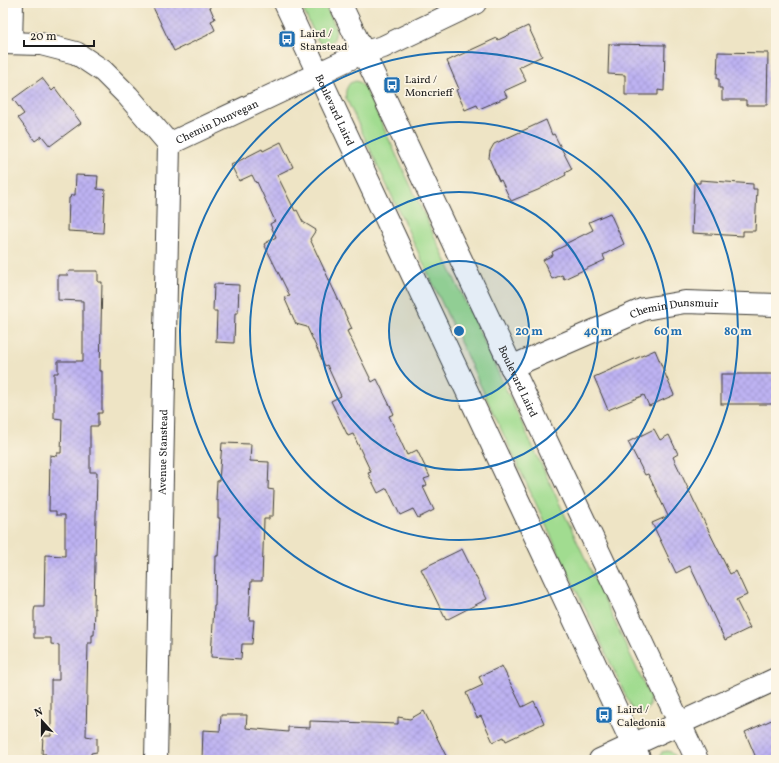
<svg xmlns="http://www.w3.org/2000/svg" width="779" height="763" font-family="Vollkorn,serif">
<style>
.grass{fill:#a1dc90;stroke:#5e7c56}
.building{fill:url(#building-cross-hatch)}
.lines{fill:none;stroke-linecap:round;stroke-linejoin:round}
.minor-casing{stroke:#3c3a35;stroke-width:24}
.minor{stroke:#fff;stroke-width:22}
.ring{fill:none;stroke:#1f6fb2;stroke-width:2}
.labels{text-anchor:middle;stroke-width:3.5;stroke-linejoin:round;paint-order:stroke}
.poi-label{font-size:11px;fill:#1c1c1c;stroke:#fcf5e5;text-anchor:start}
.street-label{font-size:11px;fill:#1c1c1c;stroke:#fcf5e5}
.centre{fill:#1f6fb2;stroke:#fcf5e5;stroke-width:2}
.ring-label{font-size:12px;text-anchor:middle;font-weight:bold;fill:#1f6fb2;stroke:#fcf5e5;stroke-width:3.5;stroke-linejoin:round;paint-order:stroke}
</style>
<defs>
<pattern id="building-cross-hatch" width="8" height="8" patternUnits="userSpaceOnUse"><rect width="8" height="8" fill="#bdb2f2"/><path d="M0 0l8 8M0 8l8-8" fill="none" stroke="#a298cf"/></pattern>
</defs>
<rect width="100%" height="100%" fill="#fcf5e5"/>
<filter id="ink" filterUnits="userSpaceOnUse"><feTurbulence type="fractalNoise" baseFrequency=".025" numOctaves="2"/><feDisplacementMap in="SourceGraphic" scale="8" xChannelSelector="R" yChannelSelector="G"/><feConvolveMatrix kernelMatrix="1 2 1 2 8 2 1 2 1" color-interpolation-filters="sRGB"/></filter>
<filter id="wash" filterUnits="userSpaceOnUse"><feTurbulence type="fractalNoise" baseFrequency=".012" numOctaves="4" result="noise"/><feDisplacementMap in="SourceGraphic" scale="16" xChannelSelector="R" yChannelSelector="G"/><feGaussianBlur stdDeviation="0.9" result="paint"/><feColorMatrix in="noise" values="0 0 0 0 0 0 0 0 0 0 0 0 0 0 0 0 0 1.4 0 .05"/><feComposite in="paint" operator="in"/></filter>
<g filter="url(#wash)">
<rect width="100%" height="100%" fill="#eee4c5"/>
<g class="grass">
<path d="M300 3H324C330 17 344 34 328 45L320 43 317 39Z"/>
<path d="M356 81 359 82 365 88 650 697V707L643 714 634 712 632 709 346 98C345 92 346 88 350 83Z"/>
<path d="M668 751 671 752 678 760H658L662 752Z"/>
</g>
<g id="blocks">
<g class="building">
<path d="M151 3H208L215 19 211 21 215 30 208 34V35L174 51Z"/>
<path d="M528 26 542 56 519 67 526 81 504 91 507 97 479 109 477 105 465 110 456 90 459 89 447 61 497 38 498 40Z"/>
<path d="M609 44 665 45 664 91 658 90V95H625V75L608 74Z"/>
<path d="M718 52 768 53 767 105H746V100H722V88H719V79H717Z"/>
<path d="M42 78 52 91 55 88 81 123 50 146 42 136 35 141 18 118 24 114 13 99Z"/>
<path d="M546 120 552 135 554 134 572 169 565 173 566 175 538 190 511 201 501 180 499 181 489 158 490 151 494 144Z"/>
<path d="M281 142 293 167 277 175 295 211 297 210 303 222 316 230 310 239 352 329 347 331 372 382 377 379 394 414 389 416 407 455 417 450 430 477 424 479 427 485 423 487 434 510 418 518 413 509 400 515 387 488 378 493 368 473 371 472 353 434 348 436 331 401 341 396 327 365 325 366 307 327 296 324 284 297 290 296 264 244 276 237 270 224 275 221 257 182 256 183 252 175 239 181 231 165 262 149 263 151Z"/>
<path d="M76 175 98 176 97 189 105 190 103 233 68 231 69 198H70L71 195H75Z"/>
<path d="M700 180 753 184V189H757L755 231H743V236L692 233 694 183H700Z"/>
<path d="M610 213 624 244 603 255 605 260 564 279 562 275 552 279 543 260 553 255 552 252 566 245 565 244 593 230 589 222Z"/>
<path d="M69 271H98V282H102L100 371H102V413H98V426H90V472H97L94 608H95L94 635H92V643H88L86 736 97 738V752L91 753V760H45L46 754H42L43 736H51V680H59V645L51 644V638H34V611L35 607H44L45 555 65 556V515H56V511H49L50 455 57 456V453H61L62 419 54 418V373H58V361H83V301L58 300V275H68Z"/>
<path d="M214 284 239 285 238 313H235L234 343 216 342 217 311H213Z"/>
<path d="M655 350 674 395 649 406 644 395 608 410 594 377Z"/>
<rect x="721" y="374" width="55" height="30"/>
<path d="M654 429 660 440 669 435 678 454 673 457 695 503 730 574 736 571 747 595 736 600 750 628 725 640 690 566 676 573 652 523 668 516 648 474 645 475 628 442Z"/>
<path d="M222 443 251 444 250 461 269 462 268 489 274 490 273 516H269V519H264L262 581H251L249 620H254L252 644H242L241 659 211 657 214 606H215L216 556H218L220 518H218V500H216L217 481H219Z"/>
<path d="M462 549 487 599 446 620 421 569Z"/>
<path d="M502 666 522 707 534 701 544 723 506 741 504 737 493 742 481 716 477 718 466 693 483 685 479 677Z"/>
<path d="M424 711 448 760H202L203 730 220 731 221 715H247L246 728 288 732V727L310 728V721L398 724V717L410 719Z"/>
<path d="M776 718V760H757L745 732Z"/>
</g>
</g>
</g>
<g filter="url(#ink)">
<use href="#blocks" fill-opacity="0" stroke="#3c3a35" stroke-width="1"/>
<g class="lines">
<defs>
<g id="minor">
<path id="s1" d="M285 3 640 760"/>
<path id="s2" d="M340 3 697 760"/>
<path id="s3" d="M3 43 41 44 76 53 103 71 128 96 169 144 364 52 383 47 475 3"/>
<path d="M11 43 12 3"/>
<path id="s4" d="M511 367 644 309 685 302 776 305"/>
<path id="s5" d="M156 760 169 144"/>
<path d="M600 760 776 679"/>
</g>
</defs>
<use href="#minor" class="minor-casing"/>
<use href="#minor" class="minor"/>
</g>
</g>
<circle cx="459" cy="331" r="70" fill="#1f6fb2" fill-opacity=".12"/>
<g class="ring">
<circle cx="459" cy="331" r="70"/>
<circle cx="459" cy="331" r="139"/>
<circle cx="459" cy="331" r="209"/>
<circle cx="459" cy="331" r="279"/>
</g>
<defs>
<symbol id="bus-square" viewBox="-11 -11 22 22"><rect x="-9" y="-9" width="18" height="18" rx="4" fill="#1f6fb2" stroke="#fcf5e5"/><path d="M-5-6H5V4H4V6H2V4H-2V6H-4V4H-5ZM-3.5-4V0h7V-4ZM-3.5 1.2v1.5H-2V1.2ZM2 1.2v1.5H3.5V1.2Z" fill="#fff"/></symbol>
</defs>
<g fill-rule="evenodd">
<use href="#bus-square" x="277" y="29" width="20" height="20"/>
<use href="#bus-square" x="382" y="75" width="20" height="20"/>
<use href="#bus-square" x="594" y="705" width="20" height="20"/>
</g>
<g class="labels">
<g class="poi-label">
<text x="300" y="37">Laird /<tspan x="300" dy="13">Stanstead</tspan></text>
<text x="405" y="83">Laird /<tspan x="405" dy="13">Moncrieff</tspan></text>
<text x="617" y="713">Laird /<tspan x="617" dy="13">Caledonia</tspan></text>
</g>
<g class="street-label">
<text dy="4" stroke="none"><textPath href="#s1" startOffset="118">Boulevard Laird</textPath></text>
<text dy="4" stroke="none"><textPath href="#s3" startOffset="258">Chemin Dunvegan</textPath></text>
<text dy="4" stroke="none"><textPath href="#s4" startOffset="175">Chemin Dunsmuir</textPath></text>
<text dy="4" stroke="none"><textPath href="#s2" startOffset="418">Boulevard Laird</textPath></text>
<text dy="4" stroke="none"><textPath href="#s5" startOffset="308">Avenue Stanstead</textPath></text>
</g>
</g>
<circle cx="459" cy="331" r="6" class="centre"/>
<g class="ring-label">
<text x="529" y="335">20 m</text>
<text x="598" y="335">40 m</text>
<text x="668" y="335">60 m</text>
<text x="738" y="335">80 m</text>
</g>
<rect width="779" height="763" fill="none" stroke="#fcf5e5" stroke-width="16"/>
<g transform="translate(42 721) rotate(339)" stroke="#fcf5e5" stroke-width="3" paint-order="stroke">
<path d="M0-3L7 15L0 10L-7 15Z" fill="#1c1c1c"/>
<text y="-6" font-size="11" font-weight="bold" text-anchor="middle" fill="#1c1c1c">N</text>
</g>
<path d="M24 40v6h70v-6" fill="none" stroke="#1c1c1c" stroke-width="2"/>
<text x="30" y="40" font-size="12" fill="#1c1c1c" stroke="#fcf5e5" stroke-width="3" paint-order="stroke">20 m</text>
</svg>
